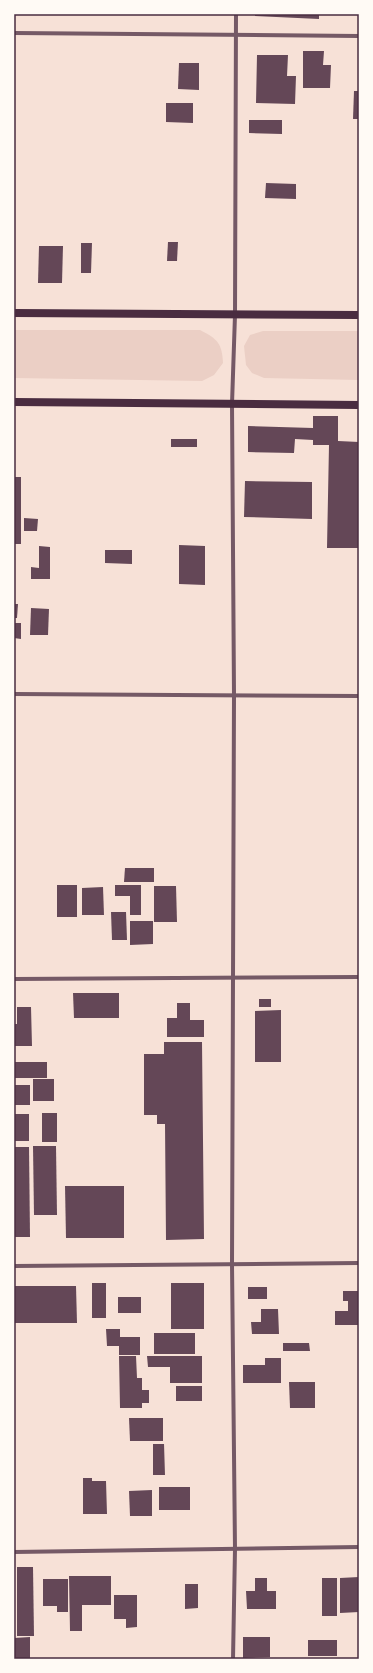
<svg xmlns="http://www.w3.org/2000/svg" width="373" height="1673" font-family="Cabin,sans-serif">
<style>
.green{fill:#ebcfc5}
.building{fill:#644757}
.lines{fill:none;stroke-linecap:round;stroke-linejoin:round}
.minor{stroke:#755966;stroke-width:4}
.secondary{stroke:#4a2c40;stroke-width:8}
.neatline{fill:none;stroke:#4a2c40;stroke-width:1.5}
</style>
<rect width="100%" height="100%" fill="#f7e1d7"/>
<g class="green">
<path d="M14 330H200C218 339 222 344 223 363L214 375 202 381 14 378Z"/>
<path d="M263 331H359V380L264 378 252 373 246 365 244 346 250 335Z"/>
</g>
<g class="building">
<path d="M255 14H319V19L255 16Z"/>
<path d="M303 51H324L323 65H331L330 88H303Z"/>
<path d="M257 55H288L287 76H296L295 104 256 103Z"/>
<path d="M179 63H199V90L178 89Z"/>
<path d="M354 91H359V119H353Z"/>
<path d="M166 103H193V123L166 122Z"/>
<path d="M249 120H282V134L249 133Z"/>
<path d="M266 183 296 184V199L265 198Z"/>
<path d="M168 242H178L177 261H167Z"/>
<path d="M81 243H92L91 273H81Z"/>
<path d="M39 246H63L62 283H38Z"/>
<path d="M313 416H338V441L359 442 358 548H327L329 445H313V440L295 439 294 453 248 452V426L313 428Z"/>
<rect x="171" y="439" width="26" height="8"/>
<rect x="14" y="477" width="7" height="67"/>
<path d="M245 481 312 482V519L244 517Z"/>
<path d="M24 518 38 519 37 531H24Z"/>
<path d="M179 545 205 546V585L179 584Z"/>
<path d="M39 546 50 547V579H31V567L39 568Z"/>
<path d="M105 550H132V564L105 563Z"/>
<path d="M14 604H18L17 618H14Z"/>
<path d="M31 608 49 609 48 635H30Z"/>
<path d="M14 623H21V639L14 638Z"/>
<path d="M125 868H154V882H124Z"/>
<rect x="57" y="885" width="20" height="32"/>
<path d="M115 885H141V915H130V896H115Z"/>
<path d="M154 886H176L177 922H154Z"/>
<path d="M103 887 104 915H82V888Z"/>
<path d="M111 912H126L127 940H112Z"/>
<path d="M130 921H153V944L130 945Z"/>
<path d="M73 993H119V1018H74Z"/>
<rect x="259" y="999" width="12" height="8"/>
<path d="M177 1003H190V1020H204V1037H167V1018H177Z"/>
<path d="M17 1007H31L32 1046H14V1024H17Z"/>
<path d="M281 1010V1062H255V1011Z"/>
<path d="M164 1042H202L204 1239 166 1240 165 1124H157V1115H144V1054H164Z"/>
<rect x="14" y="1062" width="33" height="16"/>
<rect x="33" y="1079" width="21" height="22"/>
<rect x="14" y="1085" width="16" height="20"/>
<rect x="42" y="1113" width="15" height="29"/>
<rect x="14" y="1114" width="15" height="27"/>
<path d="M33 1146H56L57 1215H34Z"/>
<path d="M14 1147H29L30 1237H14Z"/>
<path d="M65 1186H124V1238H66Z"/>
<rect x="92" y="1283" width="14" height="35"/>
<rect x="171" y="1283" width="33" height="46"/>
<path d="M14 1286H76L77 1323H14Z"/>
<rect x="248" y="1287" width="19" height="12"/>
<path d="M343 1291H359V1325H335V1311H348V1301H343Z"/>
<rect x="118" y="1297" width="23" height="16"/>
<path d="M261 1309H278L279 1334H252L251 1322H261Z"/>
<path d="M106 1329H120V1337H140V1355H119V1346H107Z"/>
<rect x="154" y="1333" width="41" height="21"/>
<path d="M283 1343H309L310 1351H283Z"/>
<path d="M119 1356H136L137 1378H142V1390H149V1403H142V1408H120Z"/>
<path d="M147 1356H202V1383H170V1367H148Z"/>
<path d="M265 1358H281V1383H243V1365H265Z"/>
<path d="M289 1382H315V1408H290Z"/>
<rect x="176" y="1386" width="26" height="15"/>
<path d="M129 1418H163V1441H130Z"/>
<path d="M153 1444H164L165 1475H153Z"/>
<path d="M83 1478H92V1481H106L107 1514H83Z"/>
<rect x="159" y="1487" width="31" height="23"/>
<path d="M152 1490V1516H130L129 1491Z"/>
<path d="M17 1567H33L34 1636H17Z"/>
<path d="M69 1576H111V1605H82V1631H70Z"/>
<path d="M359 1577V1612L340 1613V1578Z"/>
<path d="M255 1578H267V1591H276V1609H247L246 1591H255Z"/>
<rect x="322" y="1578" width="15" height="38"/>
<path d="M43 1579H68V1612H57V1606H43Z"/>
<path d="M185 1584H198V1608L185 1609Z"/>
<path d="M114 1595H137V1627L126 1628V1619H114Z"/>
<path d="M30 1637V1659H14V1638Z"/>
<path d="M243 1637H270V1657L243 1658Z"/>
<rect x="308" y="1640" width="29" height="16"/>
</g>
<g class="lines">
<g class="minor">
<path d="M14 33 359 36"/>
<path d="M14 694 359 696"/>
<path d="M14 979 359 977"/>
<path d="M14 1266 359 1263"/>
<path d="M14 1552 359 1547"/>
<path d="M233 1659 235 1549 232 1264 234 695 232 404 235 315 236 14"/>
</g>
<g class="secondary">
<path d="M14 313 359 315"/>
<path d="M14 402 359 405"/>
</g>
</g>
<rect width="373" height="1673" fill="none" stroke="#fffaf5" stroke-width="30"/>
<rect x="15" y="15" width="343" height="1643" class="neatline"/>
</svg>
